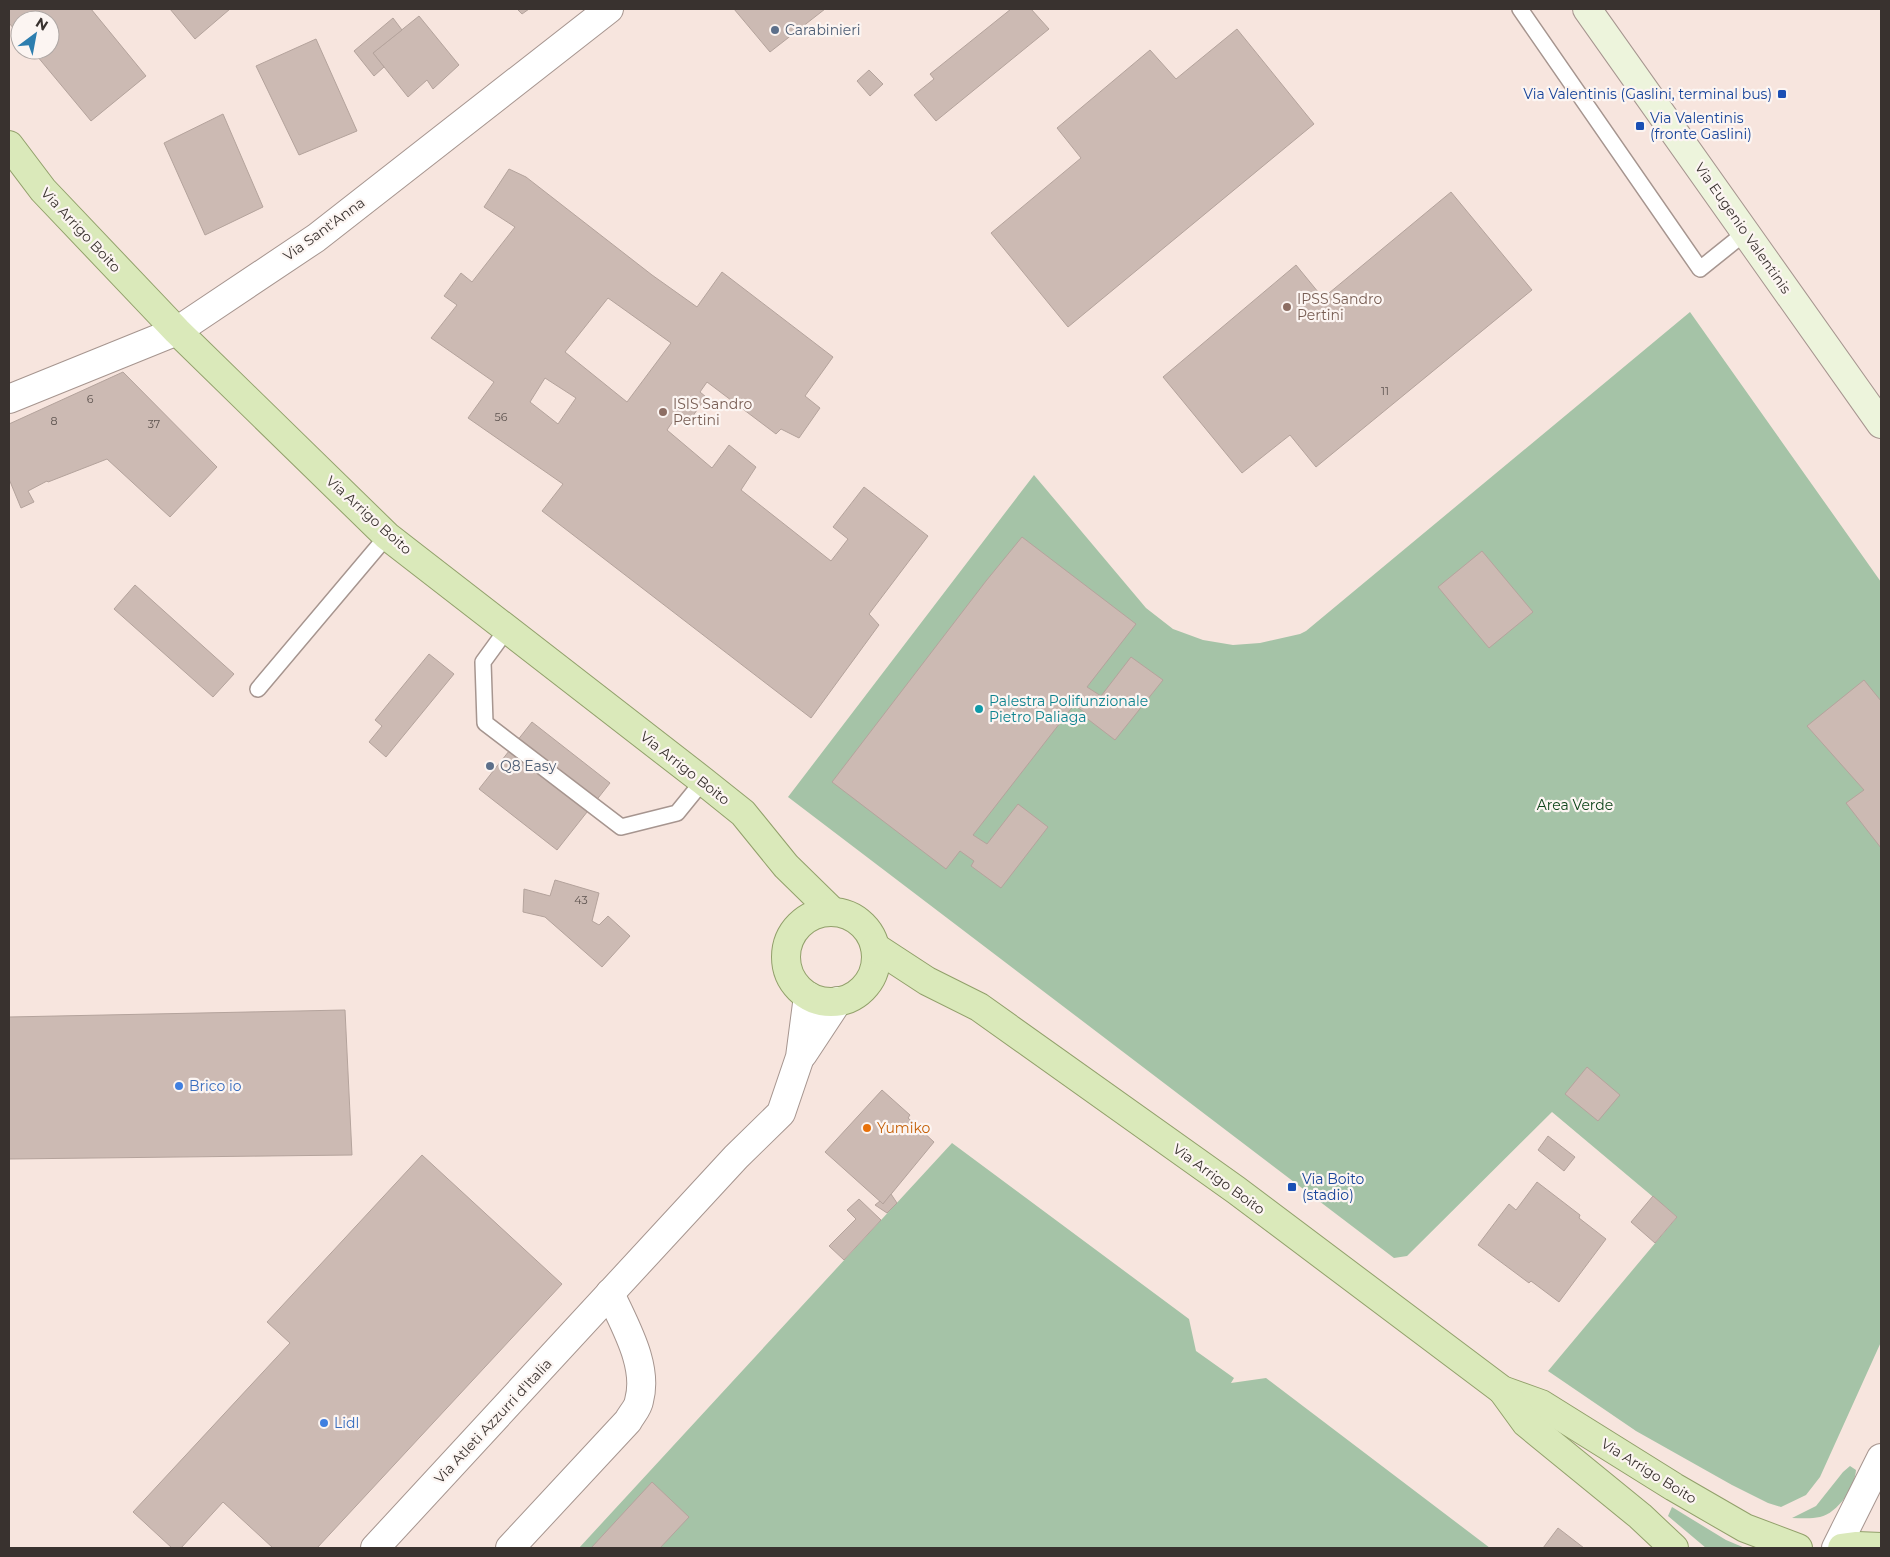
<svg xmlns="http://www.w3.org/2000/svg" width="1890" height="1557" font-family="Montserrat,sans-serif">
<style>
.green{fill:#a5c3a7}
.building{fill:#ccbab3;stroke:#b4a39c;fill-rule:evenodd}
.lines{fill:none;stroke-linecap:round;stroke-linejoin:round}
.service-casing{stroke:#a6958f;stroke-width:18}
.minor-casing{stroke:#a6958f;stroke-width:30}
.tertiary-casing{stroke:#a6958f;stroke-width:30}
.secondary-casing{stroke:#a6958f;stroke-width:30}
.primary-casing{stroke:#92a06b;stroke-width:30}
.service{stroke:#fff;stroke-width:15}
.minor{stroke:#fff;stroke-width:28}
.tertiary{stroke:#fff;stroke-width:28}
.secondary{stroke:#edf4dc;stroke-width:28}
.primary{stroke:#dae9ba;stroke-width:28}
.service-dot{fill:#5c6f8a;stroke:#fcf5f2;stroke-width:2}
.transit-dot{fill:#1a4fb4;stroke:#fcf5f2;stroke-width:2}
.education-dot{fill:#8d6e63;stroke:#fcf5f2;stroke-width:2}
.culture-dot{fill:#0f9aa8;stroke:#fcf5f2;stroke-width:2}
.shop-dot{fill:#3f7fe0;stroke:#fcf5f2;stroke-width:2}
.food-dot{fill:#e8710a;stroke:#fcf5f2;stroke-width:2}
.labels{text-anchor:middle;stroke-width:4.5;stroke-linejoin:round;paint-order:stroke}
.number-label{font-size:11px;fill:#5e5450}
.service-label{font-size:14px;fill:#4e5e75;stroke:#fcf5f2;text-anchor:start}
.transit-label{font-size:14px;fill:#164399;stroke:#fcf5f2;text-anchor:start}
.street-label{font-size:14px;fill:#39322f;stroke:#fcf5f2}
.education-label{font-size:14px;fill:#785e54;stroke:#fcf5f2;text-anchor:start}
.culture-label{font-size:14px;fill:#0d838f;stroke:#fcf5f2;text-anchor:start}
.park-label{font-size:14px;fill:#0e4419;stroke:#fcf5f2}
.shop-label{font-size:14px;fill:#366cbe;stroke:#fcf5f2;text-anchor:start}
.food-label{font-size:14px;fill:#c56008;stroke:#fcf5f2;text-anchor:start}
</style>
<rect width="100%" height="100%" fill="#f7e5de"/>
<g class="green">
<path d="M1690 312 1881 582V1342L1820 1477 1806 1495 1781 1507 1768 1503 1732 1485 1636 1431 1548 1371 1677 1217 1552 1112 1407 1256 1394 1258 788 797 1034 475 1146 608 1173 629 1203 640 1233 645 1260 643 1300 634 1306 631Z"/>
<path d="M952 1143 1189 1319 1196 1351 1234 1378 1231 1383 1266 1378 1490 1548H579Z"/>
<path d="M1850 1466 1856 1470C1855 1487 1838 1513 1820 1517 1811 1519 1801 1518 1792 1518L1816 1506 1843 1472Z"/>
<path d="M1672 1507 1726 1540 1745 1548H1706L1668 1516Z"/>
</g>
<g class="building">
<path d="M9 9H91L146 76 91 121 32 50H50V20H20V36L9 23Z"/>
<path d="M170 9H230L195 39Z"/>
<path d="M517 9H529L522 14Z"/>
<path d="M734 9H825L770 52Z"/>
<path d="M1011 9H1031L1049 29 936 121 914 95 934 79 930 74Z"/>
<path d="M419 16 459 65 433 89 427 80 408 97 373 53Z"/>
<path d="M393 18 402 30 373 53 384 67 374 76 354 51Z"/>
<path d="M1237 29 1314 124 1068 327 991 233 1081 158 1057 128 1150 50 1176 79Z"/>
<path d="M316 39 357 131 299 155 256 66Z"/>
<path d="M869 70 883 84 870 96 857 81Z"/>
<path d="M223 114 263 207 205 235 164 143Z"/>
<path d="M509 169 526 177 652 275 697 307 722 272 833 357 805 396 820 408 799 438 781 429 776 434 707 382 700 392 706 397 688 423 677 415 667 430 712 468 729 445 756 467 741 490 831 561 848 539 833 527 864 487 928 536 869 614 879 625 811 718 542 511 563 484 468 418 494 382 431 338 457 305 444 296 461 273 472 282 515 227 484 207ZM608 298 671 343 627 402 565 352ZM545 378 576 398 558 424 530 402Z"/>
<path d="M1451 192 1532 290 1316 467 1290 435 1242 473 1163 377 1296 265 1323 298Z"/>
<path d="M123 372 217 467 170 517 107 459 48 482 47 481 28 491 34 502 21 508 9 479V424Z"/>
<path d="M1022 537 1136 624 1087 687 1101 696 1131 657 1163 680 1115 740 1085 717 1087 714 1074 705 973 835 987 844 1018 804 1048 827 1001 888 971 866 974 861 960 851 946 869 832 782 986 581Z"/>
<path d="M1482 551 1533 612 1489 648 1438 587Z"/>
<path d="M135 585 234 674 213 697 114 609Z"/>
<path d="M429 654 454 674 386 757 369 742 382 726 375 720Z"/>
<path d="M1864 680 1881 701V848L1846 803 1864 790 1807 726Z"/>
<path d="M532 722 610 783 557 850 479 789Z"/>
<path d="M555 880 599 893 592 921 599 925 608 916 630 936 602 967 545 917 523 912 524 889 550 896Z"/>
<path d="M345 1010 352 1155 9 1159V1017Z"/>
<path d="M1587 1067 1620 1095 1598 1121 1565 1094Z"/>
<path d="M882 1090 910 1115 908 1118 934 1142 883 1204 825 1152Z"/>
<path d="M1548 1136 1575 1157 1564 1171 1538 1150Z"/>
<path d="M422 1155 562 1284 317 1548H273L223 1502 181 1548H172L133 1512 290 1343 267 1322Z"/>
<path d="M1537 1182 1580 1215 1579 1218 1606 1239 1559 1302 1531 1281 1529 1283 1478 1245 1509 1204 1516 1210Z"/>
<path d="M891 1194 897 1203 887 1213 875 1205 880 1201 883 1204Z"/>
<path d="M1653 1196 1677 1217 1655 1243 1631 1222Z"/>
<path d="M859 1199 881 1220 844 1260 829 1246 856 1219 847 1210Z"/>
<path d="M652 1482 689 1517 660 1548H591Z"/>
<path d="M1558 1528 1584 1548H1543Z"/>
</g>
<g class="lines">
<defs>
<g id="service">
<path d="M1520 9 1700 269 1746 232"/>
<path d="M507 629 483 662 485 723 621 827 677 813 703 781"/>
<path d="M258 689 387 536"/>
</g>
<g id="minor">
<path d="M9 399 177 331 316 238 609 9"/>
<path d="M803 1054 838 1001"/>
<path d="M375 1548 736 1157 781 1113 800 1057 808 996"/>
<path d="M510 1548 628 1421C631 1415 638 1408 639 1401 649 1365 624 1325 610 1293"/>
</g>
<path id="tertiary" d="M1836 1548 1881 1458"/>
<path id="secondary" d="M1587 9 1881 424"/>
<g id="primary">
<path d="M9 145 43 190 177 331 387 536 703 781 743 813 786 866 833 912"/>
<circle cx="831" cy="957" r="45"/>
<path d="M875 947 927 981 979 1007 1236 1190 1502 1390 1541 1404 1674 1487 1745 1528 1798 1548"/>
<path d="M1502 1390 1526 1423 1640 1516 1674 1548"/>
<path d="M1842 1548 1857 1546 1881 1547"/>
</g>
</defs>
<use href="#service" class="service-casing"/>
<use href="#minor" class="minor-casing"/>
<use href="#tertiary" class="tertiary-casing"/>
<use href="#secondary" class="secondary-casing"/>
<use href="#primary" class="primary-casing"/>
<use href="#service" class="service"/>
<use href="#minor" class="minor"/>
<use href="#tertiary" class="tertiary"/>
<use href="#secondary" class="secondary"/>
<use href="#primary" class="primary"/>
</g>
<g class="service-dot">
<circle cx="775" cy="30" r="5"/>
<circle cx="490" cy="766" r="5"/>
</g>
<g class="transit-dot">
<rect x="1777" y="89" width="10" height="10" rx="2.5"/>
<rect x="1635" y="121" width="10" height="10" rx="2.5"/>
<rect x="1287" y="1182" width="10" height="10" rx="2.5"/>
</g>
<g class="education-dot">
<circle cx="1287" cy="307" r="5"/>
<circle cx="663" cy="412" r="5"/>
</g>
<circle class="culture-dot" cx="979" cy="709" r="5"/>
<g class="shop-dot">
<circle cx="179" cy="1086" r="5"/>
<circle cx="324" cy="1423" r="5"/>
</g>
<circle class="food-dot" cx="867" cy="1128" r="5"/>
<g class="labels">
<g class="number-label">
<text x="1385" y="395">11</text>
<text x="90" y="403">6</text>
<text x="501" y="421">56</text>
<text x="54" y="425">8</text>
<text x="154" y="428">37</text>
<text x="581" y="904">43</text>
</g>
<g class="service-label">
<text x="785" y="35">Carabinieri</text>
<text x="500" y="771">Q8 Easy</text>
</g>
<g class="transit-label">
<text x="1772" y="99" text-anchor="end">Via Valentinis (Gaslini, terminal bus)</text>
<text x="1650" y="123">Via Valentinis<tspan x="1650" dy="16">(fronte Gaslini)</tspan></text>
<text x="1302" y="1184">Via Boito<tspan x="1302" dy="16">(stadio)</tspan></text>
</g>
<g class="street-label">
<text transform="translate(1743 228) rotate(55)" y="5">Via Eugenio Valentinis</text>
<text transform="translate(324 229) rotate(-36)" y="5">Via Sant'Anna</text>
<text transform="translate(81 230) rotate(47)" y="5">Via Arrigo Boito</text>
<text transform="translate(369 515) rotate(42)" y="5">Via Arrigo Boito</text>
<text transform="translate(685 768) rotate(38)" y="5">Via Arrigo Boito</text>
<text transform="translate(1219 1179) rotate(36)" y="5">Via Arrigo Boito</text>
<text transform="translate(493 1421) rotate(-47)" y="5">Via Atleti Azzurri d'Italia</text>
<text transform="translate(1649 1471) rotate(32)" y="5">Via Arrigo Boito</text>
</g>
<g class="education-label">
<text x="1297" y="304">IPSS Sandro<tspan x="1297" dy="16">Pertini</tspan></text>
<text x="673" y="409">ISIS Sandro<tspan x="673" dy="16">Pertini</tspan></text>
</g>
<g class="culture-label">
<text x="989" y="706">Palestra Polifunzionale<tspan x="989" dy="16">Pietro Paliaga</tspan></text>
</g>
<g class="park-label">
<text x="1575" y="810">Area Verde</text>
</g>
<g class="shop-label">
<text x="189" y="1091">Brico io</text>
<text x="334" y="1428">Lidl</text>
</g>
<g class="food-label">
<text x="877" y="1133">Yumiko</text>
</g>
</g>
<rect width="1890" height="1557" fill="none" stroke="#39322f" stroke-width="20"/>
<g transform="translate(35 35) rotate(32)"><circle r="24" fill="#fcf5f2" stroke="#aea7a4"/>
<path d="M0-4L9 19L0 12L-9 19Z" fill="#2d7eaf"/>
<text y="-8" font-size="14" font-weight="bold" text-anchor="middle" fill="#39322f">N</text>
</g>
</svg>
